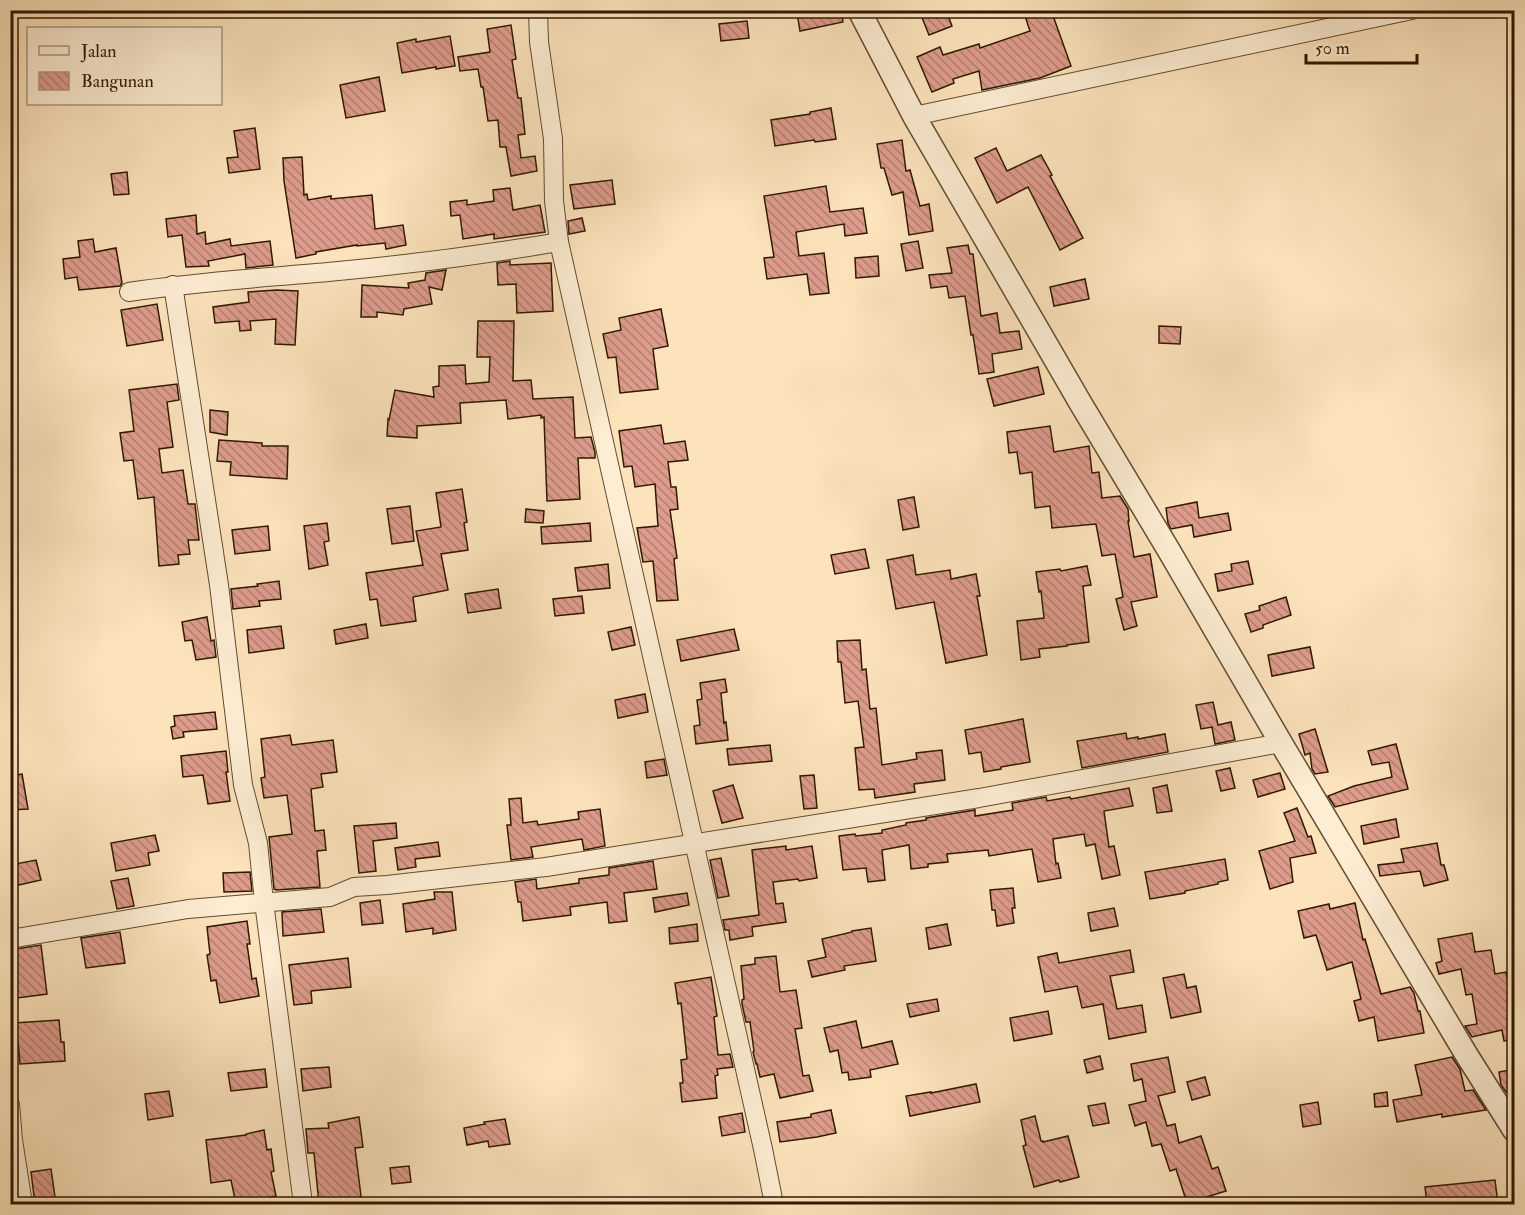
<svg xmlns="http://www.w3.org/2000/svg" width="1525" height="1215" font-family="'IM FELL Double Pica',serif">
<style>
.building{fill:url(#building-back-hatch);stroke:#2f1900;stroke-width:1.5}
.lines{fill:none;stroke-linecap:round;stroke-linejoin:round}
.minor-casing{stroke:#624c2f;stroke-width:20}
.tertiary-casing{stroke:#624c2f;stroke-width:25}
.minor{stroke:#fdedd3;stroke-width:18}
.tertiary{stroke:#fdedd3;stroke-width:22}
</style>
<defs>
<pattern id="building-back-hatch" width="6" height="6" patternUnits="userSpaceOnUse" patternTransform="scale(1.5)"><rect width="6" height="6" fill="#de9c8c"/><path d="M-1 5l2 2M0 0l6 6M5-1l2 2" fill="none" stroke="#b47e70"/></pattern>
</defs>
<rect width="100%" height="100%" fill="#fce3bc"/>
<filter id="stains"><feTurbulence type="fractalNoise" baseFrequency=".00333" numOctaves="4"/><feColorMatrix values="0 0 0 0 .2 0 0 0 0 .09 0 0 0 0 .02 0 0 0 .5 -.17"/></filter>
<radialGradient id="worn" r=".72"><stop offset=".6" stop-color="#630" stop-opacity="0"/><stop offset="1" stop-color="#630" stop-opacity=".3"/></radialGradient>
<g class="building">
<path d="M809 10H841L843 22 800 31 797 13Z"/>
<path d="M919 10H946L952 26 929 35Z"/>
<path d="M1023 10H1051L1071 66 1040 78 982 90 979 71 953 79 954 83 932 92 917 57 940 47 943 55 979 44 980 48 1030 31Z"/>
<path d="M747 21 749 38 721 41 719 24Z"/>
<path d="M511 25 516 59 512 60 518 98H521L525 134 518 135 521 158 535 156 537 171 511 176 506 147H500L498 120 488 121 483 87H481L478 69 460 71 458 57 490 52 487 29Z"/>
<path d="M450 36 455 66 436 69V67L402 73 397 43 416 39V42Z"/>
<path d="M379 77 385 111 346 118 340 85Z"/>
<path d="M831 108 836 139 815 142 814 140 775 146 771 120 810 114V112Z"/>
<path d="M255 128 260 169 229 173 227 158 238 157 234 131Z"/>
<path d="M902 140 906 171 910 170 920 206 929 204 933 231 909 235 903 192 892 195 884 168H881L877 144Z"/>
<path d="M996 148 1007 171 1041 155 1052 175 1050 176 1083 238 1060 250 1028 187 997 203 975 158Z"/>
<path d="M302 157 304 195 307 194 308 200 331 196V199L372 195 375 229 403 225 406 245 386 249 385 243 357 246V245L316 252V254L296 258 284 181 283 158Z"/>
<path d="M127 172 129 194 114 195 111 174Z"/>
<path d="M612 180 615 204 574 209 570 185Z"/>
<path d="M826 186 830 212 863 208 867 233 845 236 844 224 796 232 799 256 824 253 829 293 810 295 807 274 767 279 764 258 774 257 764 196Z"/>
<path d="M510 188 513 210 540 205 545 232 494 239V234L463 239 460 215 451 216 450 202 467 200V205L494 201 493 190Z"/>
<path d="M196 215 197 234 205 232 206 244 230 239 231 246 270 241 273 265 246 268 245 254 208 261 209 266 186 267 182 235 168 237 166 219Z"/>
<path d="M582 218 585 231 569 234 568 221Z"/>
<path d="M93 239 95 252 116 248 122 283 120 286 79 290 77 277 65 279 63 259 80 257 78 241Z"/>
<path d="M918 241 923 268 906 271 901 244Z"/>
<path d="M968 245 970 254H973L981 316 997 313 1000 333 1019 331 1022 349 992 354 994 372 979 374 973 335H971L965 296 949 298 947 286 931 288 929 275 952 273 947 248Z"/>
<path d="M878 256 879 276 856 278 855 258Z"/>
<path d="M510 261V265L551 263 553 311 517 313 516 284 498 285 497 263Z"/>
<path d="M446 270 442 290 429 287 432 304 404 309 403 315 377 312V317H361L362 285 409 288 408 283 425 280 426 273Z"/>
<path d="M1085 279 1089 299 1054 306 1050 287Z"/>
<path d="M277 290 298 291 295 345 275 344 276 319 250 321 251 330 240 331 239 321 215 323 213 307 249 302 248 292Z"/>
<path d="M157 304 163 340 127 346 121 310Z"/>
<path d="M661 309 668 346 653 349 658 389 620 393 616 357 608 358 603 334 621 330 619 318Z"/>
<path d="M478 321H514L513 381 531 380 533 399 573 397 575 438 591 437 595 452V458H578L580 499 547 501 544 417 541 418V415L508 419 506 400 460 403 461 423 417 426V438L387 436 388 419 389 420 395 390 434 397 433 387 439 386V366L465 365 466 384 489 382 490 357H477Z"/>
<path d="M1159 326 1181 327 1180 344 1159 343Z"/>
<path d="M1038 367 1044 394 994 406 987 379Z"/>
<path d="M177 384 179 400 167 402 173 447 159 449 162 473 183 470 188 504H195L199 540H188L190 554 178 555 179 564 159 566 154 497 138 499 133 460 124 461 120 433 134 431 129 390Z"/>
<path d="M210 410 228 412 227 435 210 432Z"/>
<path d="M661 425 664 444 685 441 688 460 668 462 671 487H676L678 509 670 510 677 558 674 559 678 600 657 601 653 561 643 562 637 528 658 526 655 484 635 487 632 466 624 467 619 431Z"/>
<path d="M1050 426 1054 452 1089 446 1092 473 1099 472 1102 498 1120 496 1128 509 1129 521H1128L1134 557 1150 554 1157 597 1131 602 1137 626 1124 630 1116 599 1123 597 1115 554 1102 556 1096 524 1052 528 1050 506 1035 508 1032 472 1020 474 1017 452 1009 453 1007 432Z"/>
<path d="M219 440 262 443V446H288L287 479 230 475 231 462 217 461Z"/>
<path d="M462 489 467 522 464 523 468 550 441 554 448 590 413 597 416 621 381 626 377 599 370 600 366 573 423 565 416 531 441 527 436 493Z"/>
<path d="M914 497 919 527 903 530 898 500Z"/>
<path d="M1197 502 1199 518 1228 513 1231 530 1194 537 1192 525 1171 529 1168 523 1166 508Z"/>
<path d="M410 506 414 541 392 544 387 509Z"/>
<path d="M526 509 544 511 543 523 525 522Z"/>
<path d="M327 523 329 541 324 542 328 565 309 569 304 526Z"/>
<path d="M590 523 591 541 542 544 541 527Z"/>
<path d="M268 526 270 550 235 554 232 530Z"/>
<path d="M865 549 869 568 835 574 831 555Z"/>
<path d="M913 555 916 575 950 570 951 579 976 574 980 596H977L987 655 946 663 934 602 896 609 887 560Z"/>
<path d="M1248 561 1253 584 1218 591 1215 574 1232 571 1231 564Z"/>
<path d="M608 564 610 588 578 591 575 568Z"/>
<path d="M1087 566 1091 585 1083 586 1089 642 1067 645V646L1039 649 1040 657 1021 660 1017 621 1044 618 1041 591 1039 592 1036 572 1060 569 1061 571Z"/>
<path d="M279 581 281 599 259 601 260 606 233 609 231 589 258 586 257 584Z"/>
<path d="M498 589 501 608 468 613 465 594Z"/>
<path d="M582 596 584 613 555 616 553 599Z"/>
<path d="M1286 597 1291 615 1263 625V628L1251 632 1245 614 1260 610 1259 606Z"/>
<path d="M207 617 211 641 214 640 216 657 196 660 192 640 185 641 182 622Z"/>
<path d="M366 624 368 638 336 644 334 630Z"/>
<path d="M281 626 284 648 249 653 247 630Z"/>
<path d="M631 627 635 645 612 650 608 632Z"/>
<path d="M734 629 739 650 681 661 677 640Z"/>
<path d="M860 640 862 670 866 669 870 709 876 708 882 765 917 759 916 753 942 750 945 780 914 784 915 792 875 798 874 789 859 790 855 748 864 747 858 701 845 703 841 662H838L837 641Z"/>
<path d="M1310 647 1314 668 1272 676 1268 655Z"/>
<path d="M725 679 727 692 721 693 724 723 726 722 728 740 696 744 694 726 700 725 697 700 702 699 700 683Z"/>
<path d="M645 694 648 712 618 718 615 700Z"/>
<path d="M1213 702 1218 725 1231 722 1235 740 1215 744 1212 727 1201 729 1196 705Z"/>
<path d="M215 712 217 729 183 732 184 737 173 739 171 727 175 726 174 716Z"/>
<path d="M1023 719 1030 762 1001 767V769L984 772 981 752 969 754 965 730Z"/>
<path d="M1315 729 1328 772 1315 774 1312 769 1310 753 1305 755 1299 734Z"/>
<path d="M1126 733 1127 739 1138 737V739L1165 734 1168 752 1082 768 1077 741Z"/>
<path d="M290 735 292 745 333 740 337 772 321 774 323 787 311 789 315 831 324 830 326 850 317 851 320 887 276 890 274 889 269 837 292 834 287 795 264 798 261 778 265 777 261 739Z"/>
<path d="M1396 744 1408 789 1335 807 1328 796 1354 786 1392 777 1389 762 1372 765 1368 751Z"/>
<path d="M770 745 772 761 729 765 727 749Z"/>
<path d="M226 751 228 772H226L230 801 208 804 203 775 183 777 181 756Z"/>
<path d="M664 759 667 775 647 778 645 762Z"/>
<path d="M1230 768 1235 788 1221 791 1216 771Z"/>
<path d="M1280 773 1285 789 1258 797 1253 780Z"/>
<path d="M22 774 28 809 10 810V776Z"/>
<path d="M814 775 817 808 804 809 800 776Z"/>
<path d="M733 785 743 818 722 823 713 791Z"/>
<path d="M1167 785 1172 811 1157 813 1153 788Z"/>
<path d="M1129 788 1133 806 1104 811 1109 847 1114 846 1120 875 1102 879 1095 844 1086 846 1084 834 1053 839 1056 864 1058 863 1061 878 1038 882 1032 849 989 856 988 850 947 854 948 862 928 864V867L911 869 909 845 882 850 885 880 868 882 866 868 843 870 839 836 855 834 856 836 882 833V830L906 825V823L926 820V818L975 810V816L1013 810 1012 803 1046 797 1047 801 1070 797 1071 799Z"/>
<path d="M521 798 523 823 537 821 538 825 579 819 578 812 600 809 605 846 584 850 582 839 531 847 533 857 511 860 507 825H511L509 799Z"/>
<path d="M1297 808 1308 837 1311 836 1316 853 1290 858 1293 882 1270 889 1259 851 1295 841 1284 813Z"/>
<path d="M1396 819 1399 837 1364 844 1361 826Z"/>
<path d="M396 823 397 838 373 841 376 871 359 873 354 826Z"/>
<path d="M155 835 159 851 148 853 150 865 116 871 111 843Z"/>
<path d="M438 842 440 856 415 859 416 867 398 870 395 848Z"/>
<path d="M1437 843 1441 865H1444L1448 880 1424 886 1420 871 1380 876 1378 865 1404 862 1401 849Z"/>
<path d="M786 846V850L812 846 817 878 799 881 798 879 773 882 776 904 783 903 786 922 752 927 753 936 730 940 729 930H725L723 920 759 915 752 850Z"/>
<path d="M721 858 729 896 718 898 710 860Z"/>
<path d="M1225 859 1228 880 1218 882V884L1185 891V893L1150 899 1145 872Z"/>
<path d="M36 860 41 880 10 887V865Z"/>
<path d="M653 861 657 889 624 893 627 921 609 923 607 902 570 907 571 915 523 921 521 902H518L515 882 536 879 537 889 579 883V879L609 875V868Z"/>
<path d="M250 872 252 891 224 892 223 873Z"/>
<path d="M128 878 134 906 117 909 111 881Z"/>
<path d="M1013 888 1015 908H1012L1014 923 997 926 995 910H992L990 890Z"/>
<path d="M434 892H452L456 930 433 934V928L406 932 403 904 435 899Z"/>
<path d="M687 893 689 905 655 912 653 898Z"/>
<path d="M380 900 383 923 362 925 360 903Z"/>
<path d="M1355 903 1363 940 1365 939 1381 994 1410 987 1414 993 1418 1011H1420L1424 1033 1378 1041 1374 1017 1359 1021 1354 1001 1361 999 1352 962 1327 970 1316 935 1304 938 1298 911 1329 904 1330 909Z"/>
<path d="M1114 908 1118 926 1091 931 1088 913Z"/>
<path d="M321 909 324 932 283 936 282 912Z"/>
<path d="M247 921 250 944H247L252 979 256 978 259 996 220 1003 216 980 211 981 207 955 210 954 207 927Z"/>
<path d="M697 924 698 941 670 944 669 928Z"/>
<path d="M947 924 951 945 929 949 926 928Z"/>
<path d="M871 928 876 961 844 966 845 970 812 977 808 961 826 957 822 939 852 932V931Z"/>
<path d="M120 932 125 963 86 968 81 938Z"/>
<path d="M1472 933 1475 952 1491 950 1495 974 1506 972 1510 995 1512 994 1515 1006V1039L1504 1041 1502 1030 1472 1037 1465 1026 1477 1024 1472 994 1466 995 1461 969 1439 974 1436 963 1442 961 1438 939Z"/>
<path d="M41 945 47 994 10 999V950Z"/>
<path d="M1130 950 1134 972 1110 976 1117 1009 1142 1005 1146 1032 1109 1039 1103 1004 1082 1008 1077 986 1045 992 1038 957 1057 953 1059 963Z"/>
<path d="M776 956 780 992 796 990 802 1028 795 1029 803 1076 809 1075 813 1091 780 1098 774 1074 760 1077 757 1064H756L753 1052 754 1051 750 1022H746L742 1004V1000L744 999 741 966 755 964V958Z"/>
<path d="M348 958 351 987 311 991 312 1003 294 1005 289 965Z"/>
<path d="M1184 974 1187 988 1196 986 1201 1012 1171 1018 1163 978Z"/>
<path d="M711 977 717 1016 714 1017 718 1055 730 1054 733 1067 717 1069 718 1075 715 1076 717 1098 682 1102 680 1083H683L681 1060 687 1059 681 1003 678 1004 675 983Z"/>
<path d="M937 999 939 1011 910 1017 907 1004Z"/>
<path d="M1048 1011 1052 1034 1014 1041 1010 1018Z"/>
<path d="M59 1020 61 1042H64L65 1061 20 1064 18 1041 15 1042 14 1023Z"/>
<path d="M856 1021 862 1048 892 1041 898 1064 870 1070 871 1077 849 1080 848 1072 842 1073 838 1050 830 1052 824 1028Z"/>
<path d="M1100 1056 1103 1069 1087 1073 1084 1060Z"/>
<path d="M1168 1057 1175 1092 1158 1096 1167 1126 1175 1124 1179 1143 1201 1136 1212 1169 1218 1167 1226 1191 1187 1203 1176 1169 1170 1171 1161 1144 1152 1146 1146 1122 1135 1126 1129 1105 1146 1101 1142 1079 1134 1081 1131 1064Z"/>
<path d="M1452 1057 1460 1069 1465 1091 1473 1090 1486 1110 1442 1117V1114L1397 1122 1393 1100 1422 1095 1415 1065Z"/>
<path d="M329 1067 331 1087 303 1091 301 1069Z"/>
<path d="M265 1069 267 1087 231 1091 228 1073Z"/>
<path d="M1515 1069V1090L1506 1092 1501 1085 1499 1072Z"/>
<path d="M1205 1077 1210 1095 1192 1100 1187 1082Z"/>
<path d="M976 1084 980 1102 910 1116 906 1096 931 1092V1093Z"/>
<path d="M169 1091 173 1116 148 1120 145 1094Z"/>
<path d="M1387 1092 1388 1106 1375 1107 1374 1094Z"/>
<path d="M1318 1102 1321 1124 1303 1127 1300 1105Z"/>
<path d="M1105 1103 1109 1123 1093 1126 1088 1106Z"/>
<path d="M831 1110 836 1133 817 1137 780 1142 777 1122 811 1117V1114Z"/>
<path d="M742 1113 745 1132 722 1136 719 1117Z"/>
<path d="M1035 1116 1041 1141H1043V1142L1068 1136 1079 1177 1060 1182 1059 1180 1034 1187 1023 1146 1026 1145 1021 1120Z"/>
<path d="M359 1117 363 1147 355 1148 362 1204H319L314 1153H308L306 1129 329 1128 328 1123Z"/>
<path d="M505 1119 510 1144 489 1147 488 1141 467 1145 464 1128 485 1124 484 1122Z"/>
<path d="M264 1130 267 1150 271 1149 274 1171 271 1172 276 1196 248 1201 249 1204H236L231 1180 211 1183 206 1140 246 1135V1134Z"/>
<path d="M409 1166 411 1182 392 1184 390 1168Z"/>
<path d="M51 1169 56 1204H35L31 1172Z"/>
<path d="M1495 1180 1498 1204H1427L1425 1187Z"/>
</g>
<g class="lines">
<defs>
<g id="minor">
<path d="M538 10 539 42 553 139 554 201 559 242 763 1149 774 1204"/>
<path d="M914 116 1412 10"/>
<path d="M173 285 219 585 243 785 258 843 264 902 303 1204"/>
<path d="M129 292C195 282 261 278 328 272 405 265 482 255 559 242"/>
<path d="M10 939 188 909 330 897 354 887 387 885 546 867 979 798 1281 743"/>
<path d="M10 1104 13 1140 23 1204"/>
</g>
<path id="tertiary" d="M859 10 914 116 1081 404 1168 549 1281 743 1466 1054 1514 1130"/>
</defs>
<use href="#minor" class="minor-casing"/>
<use href="#tertiary" class="tertiary-casing"/>
<use href="#minor" class="minor"/>
<use href="#tertiary" class="tertiary"/>
</g>
<rect width="1525" height="1215" fill="none" stroke="#fce3bc" stroke-width="36"/>
<rect x="12" y="12" width="1501" height="1191" fill="none" stroke="#2f1900" stroke-width="3"/>
<rect x="18" y="18" width="1489" height="1179" fill="none" stroke="#2f1900" stroke-width="1.5"/>
<rect x="27" y="27" width="195" height="78" fill="#fdedd3" stroke="#ab987f" stroke-width="1.5"/>
<rect x="39" y="46" width="30" height="9" fill="#fdedd3" stroke="#ab987f" stroke-width="1.5"/>
<text x="81" y="57" font-size="18" fill="#2f1900">Jalan</text>
<rect x="39" y="72" width="30" height="18" fill="url(#building-back-hatch)" stroke="#ab987f" stroke-width="1.5"/>
<text x="81" y="87" font-size="18" fill="#2f1900">Bangunan</text>
<path d="M1306 54v9h111v-9" fill="none" stroke="#2f1900" stroke-width="3"/>
<text x="1315" y="54" font-size="18" fill="#2f1900" stroke="#fdedd3" stroke-width="4.5" paint-order="stroke">50 m</text>
<rect width="100%" height="100%" filter="url(#stains)"/>
<rect width="100%" height="100%" fill="url(#worn)"/>
</svg>
